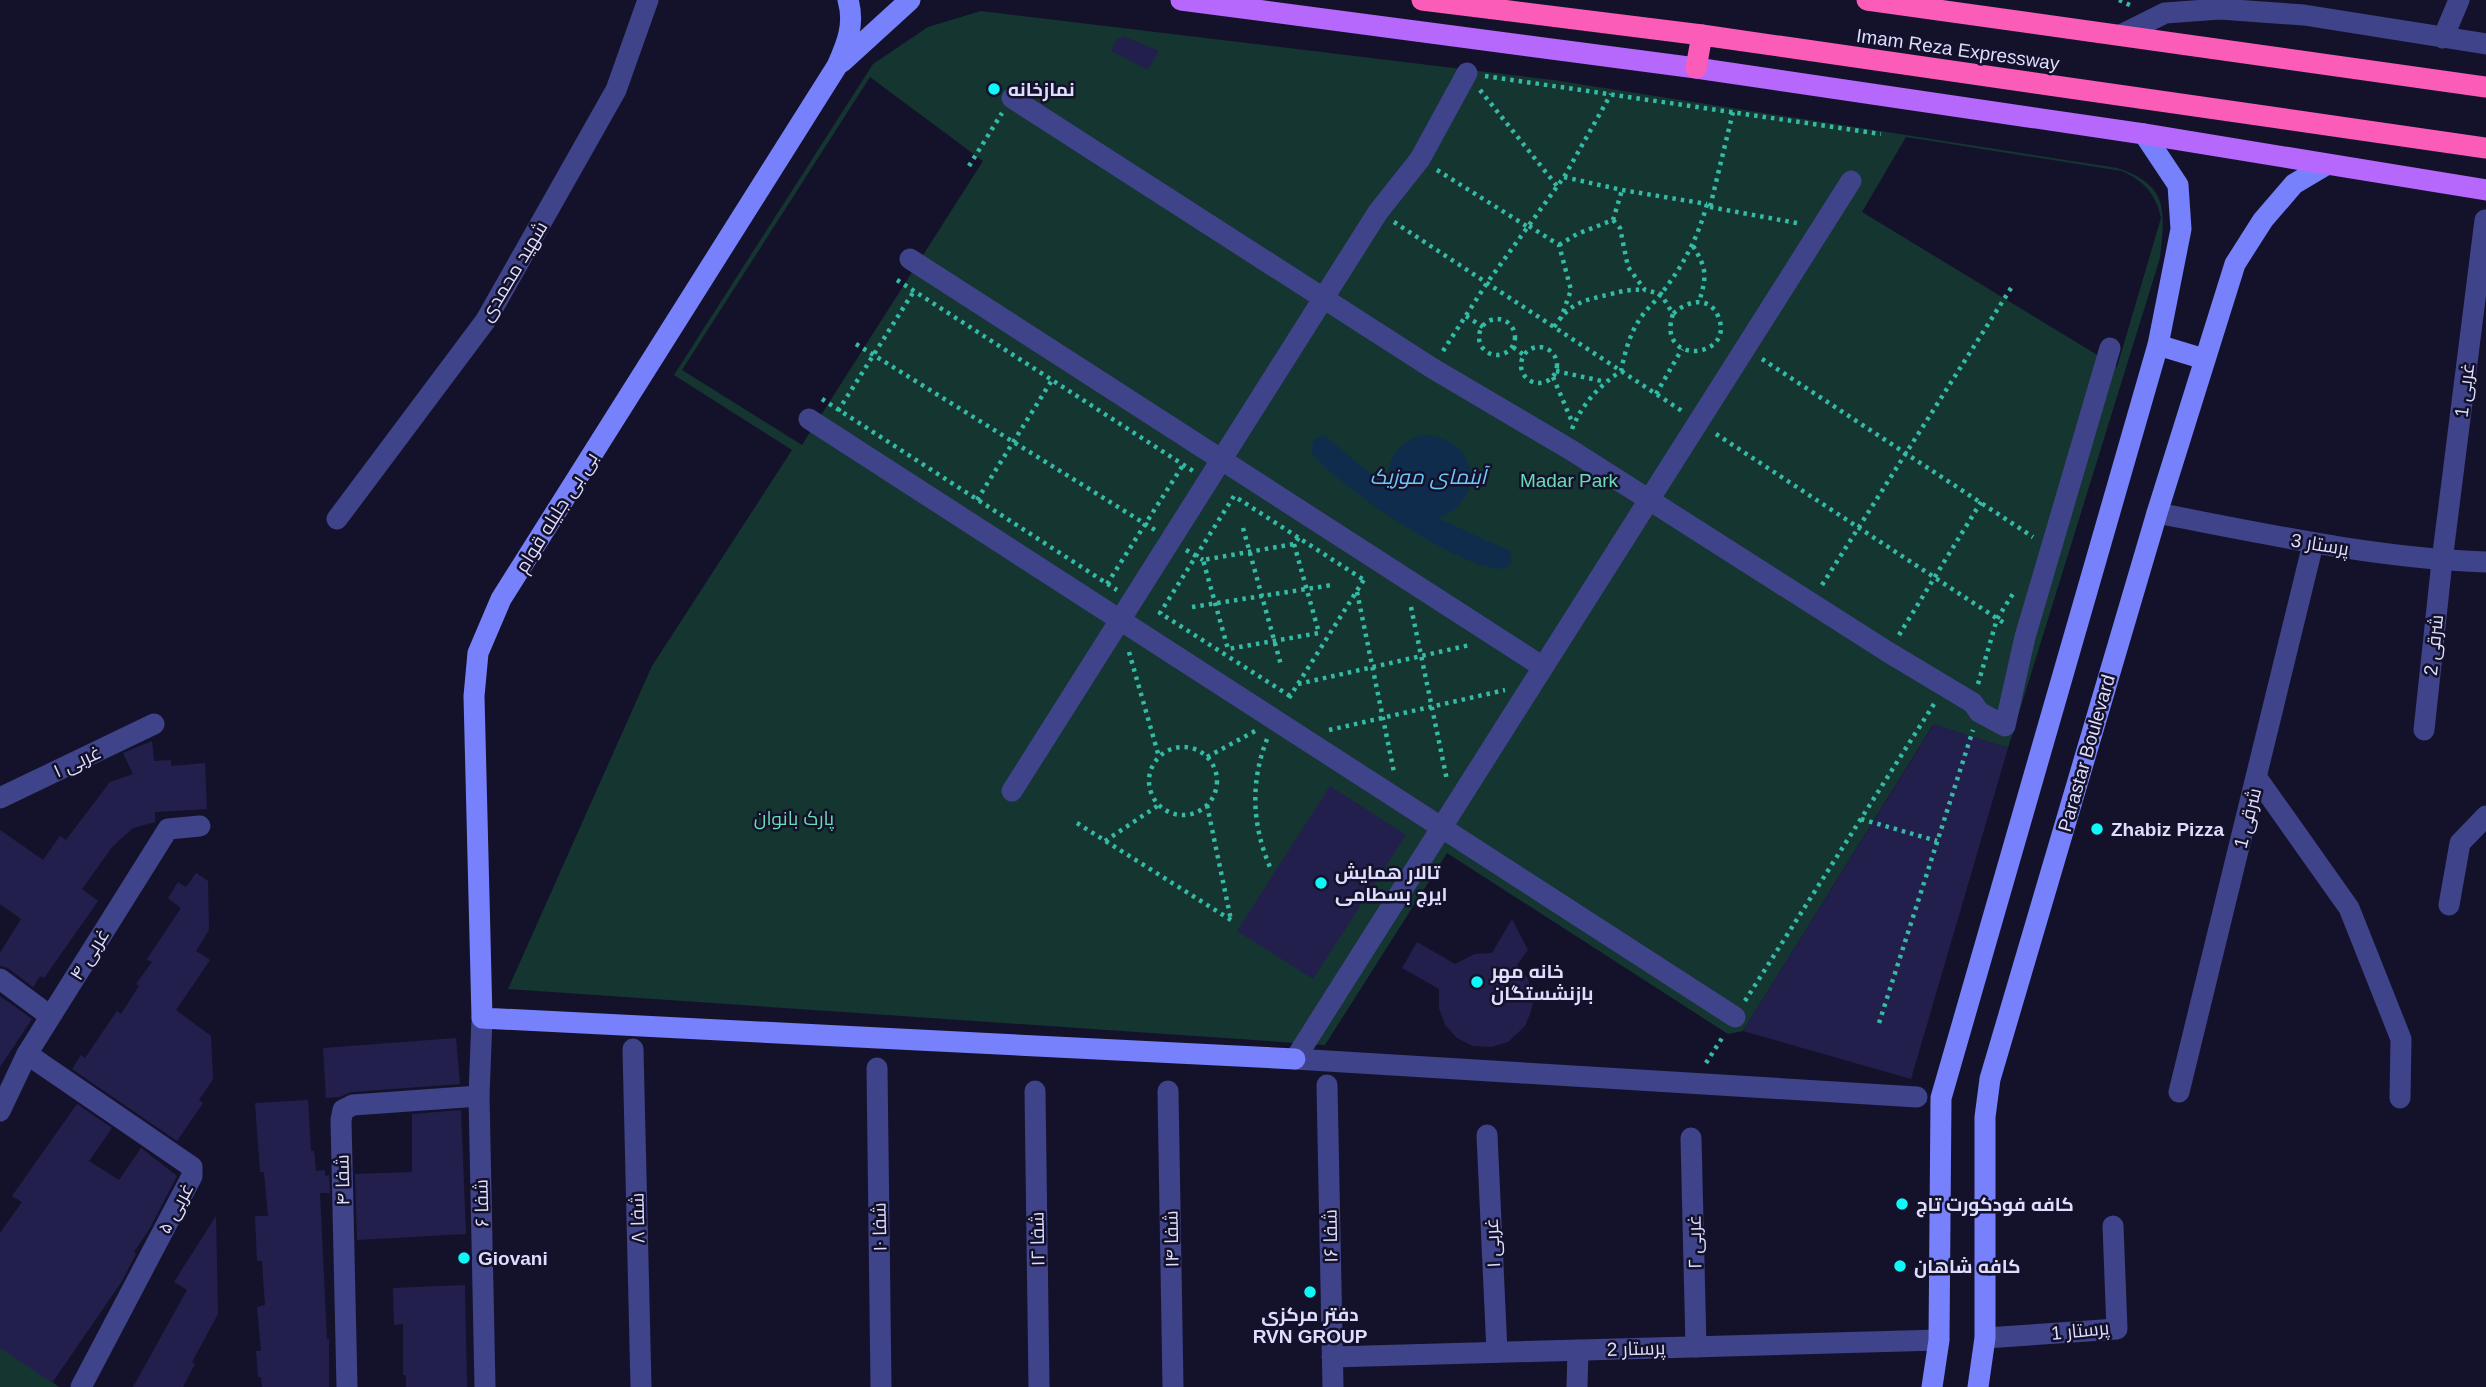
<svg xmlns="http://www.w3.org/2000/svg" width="2486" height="1387" font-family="Arial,Cairo,sans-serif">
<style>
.green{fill:#153531;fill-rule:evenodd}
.water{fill:#0f2c4d}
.building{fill:#231f4c}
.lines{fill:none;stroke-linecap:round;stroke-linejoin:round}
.path{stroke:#35bba5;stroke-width:4.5;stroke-dasharray:3.5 5;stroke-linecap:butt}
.street{stroke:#3f4389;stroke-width:21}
.secondary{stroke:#7781fb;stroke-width:21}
.primary{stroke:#b568fb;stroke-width:21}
.highway{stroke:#fa5cb7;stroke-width:21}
.poi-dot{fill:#0ff7f8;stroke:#14122b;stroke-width:2.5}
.labels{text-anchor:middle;stroke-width:5;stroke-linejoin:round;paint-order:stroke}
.street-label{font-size:19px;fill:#deddfe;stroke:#14122b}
.poi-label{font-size:19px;font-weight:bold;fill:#deddfe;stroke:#14122b;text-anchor:start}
.park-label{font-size:19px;fill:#69deb5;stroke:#14122b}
.water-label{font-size:21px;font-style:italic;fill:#6fc8fb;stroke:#14122b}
</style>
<rect width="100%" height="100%" fill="#14122b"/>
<g class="green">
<path d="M981 11 1553 80 2117 168C2169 185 2165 210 2160 258L2008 748 1933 725 1743 1031 1728 1034 1447 853 1325 1045 508 989 652 666 792 450 674 375 873 64 928 27ZM870 77 983 161 802 445 682 370ZM1906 137 2122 171C2144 181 2156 194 2161 218L2117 367 1862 212Z"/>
<path d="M0 1345 59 1387H0Z"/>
</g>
<path class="water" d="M1422 435C1464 435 1489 478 1456 508 1451 513 1443 515 1437 518L1510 551 1512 562 1508 567C1479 583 1328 481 1311 451L1314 439 1325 436 1388 488C1386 461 1395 444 1422 435Z"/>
<g class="building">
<path d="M1123 36 1159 51 1148 70 1111 51 1116 40Z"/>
<path d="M1934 724 2008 748 1911 1079 1743 1031Z"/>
<path d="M152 741 154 761 171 760V766L205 763 207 809 155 812V822L133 828 112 847 82 889 98 901 44 978 40 976 33 987 8 968 0 966V953L21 919 0 904V830L43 860 60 836 66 840 110 782 133 774 123 753Z"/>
<path d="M1330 786 1406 835 1313 979 1237 931Z"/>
<path d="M196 873 208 881 209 930 196 951 210 960 176 1010 211 1036 213 1079 199 1100 203 1103 177 1141 72 1069 81 1055 85 1058 117 1011 121 1014 139 986 136 984 152 962 147 959 181 908 168 898 178 882 186 887Z"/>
<path d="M1512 919 1528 950 1517 965 1528 979 1531 991 1533 1003 1530 1014 1525 1026 1508 1042 1491 1047 1473 1046 1457 1038 1445 1025 1439 1008V989L1402 968 1417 942 1455 964 1475 954 1492 953Z"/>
<path d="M0 996 32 1019 0 1067Z"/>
<path d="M456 1038 460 1084 352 1092 339 1097 326 1098 323 1048Z"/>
<path d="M308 1100 311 1151H314L316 1171 325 1170V1176L329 1175 330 1193H320L327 1339H329V1387H262L261 1377H258L256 1351H261L257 1307 265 1305 262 1261H257L255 1216H268L264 1172H260L255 1103Z"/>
<path d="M77 1104 112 1128 89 1161 119 1180 141 1148 177 1176 150 1228 134 1252 136 1254 122 1281 52 1383 0 1348V1233L22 1202 12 1196Z"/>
<path d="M461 1110 466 1234 357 1240 355 1174 412 1172V1114Z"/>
<path d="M216 1216 218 1314 192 1362 195 1364 183 1387H133L187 1290 174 1282Z"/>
<path d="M465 1285 467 1387H406V1375H403V1324L394 1325 393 1288Z"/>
</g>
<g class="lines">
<g class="path">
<path d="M2119 0 2134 7"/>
<path d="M1485 76 1881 134"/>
<path d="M1480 90 1557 186"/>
<path d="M969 166 1002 113"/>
<path d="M1437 170 1528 227"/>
<path d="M1564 177 1622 190 1707 204"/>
<path d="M1710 207 1802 224"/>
<path d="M1613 220 1620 228 1628 267 1645 290 1661 294 1673 314C1655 367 1737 359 1718 316 1709 295 1686 301 1673 314"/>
<path d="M1394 222 1682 411"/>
<path d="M1529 226 1559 245 1571 290 1561 318"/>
<path d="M1559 245 1577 234 1613 220 1622 190"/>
<path d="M1693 246C1707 269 1707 276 1699 302"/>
<path d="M897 280 1193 471"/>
<path d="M1466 316 1483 327"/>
<circle cx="1497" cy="337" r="18"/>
<path d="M1554 327C1571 302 1582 301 1611 294 1623 291 1630 289 1644 290"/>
<path d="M856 344 1155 530"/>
<path d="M1513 347 1524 355"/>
<circle cx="1539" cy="365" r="18"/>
<path d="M1443 351 1487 283 1564 177 1611 94"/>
<path d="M1762 359 2033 537"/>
<path d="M1556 371 1606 382"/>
<path d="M1553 377 1573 424"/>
<path d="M1656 394 1682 349"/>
<path d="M822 399 1117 590"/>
<path d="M838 411 914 291"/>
<path d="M1572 429C1582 404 1599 386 1621 371 1625 352 1630 332 1642 316 1647 308 1655 302 1660 295 1682 268 1698 238 1707 204L1710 207 1733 112"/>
<path d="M1716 434 2007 625"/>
<path d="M977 500 1052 380"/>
<path d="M1243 528 1281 665"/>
<path d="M1294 544 1319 633 1228 649 1203 560 1294 544 1300 536"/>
<path d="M1186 550 1203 560"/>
<path d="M1107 584 1183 465"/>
<path d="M1822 585 2013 285"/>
<path d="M1357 592 1394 772"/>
<path d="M1192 607 1332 585"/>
<path d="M1411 607 1447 780"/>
<path d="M1899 635 1981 502"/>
<path d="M1129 652 1159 757"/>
<path d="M1298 684 1470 645"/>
<path d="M1978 684 1997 619 2014 592"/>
<path d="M1290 696 1160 613 1234 496 1364 580"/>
<path d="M1289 698 1365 578"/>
<path d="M1329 730 1505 690"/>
<path d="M1267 739C1250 783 1252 825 1270 867"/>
<circle cx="1183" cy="781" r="34"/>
<path d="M1207 757 1257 730"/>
<path d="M1207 805 1231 920"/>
<path d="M1861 819 1937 841"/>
<path d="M1077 823 1231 920"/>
<path d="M1105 841 1159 805"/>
<path d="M1745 1001 1934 704"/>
<path d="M1879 1023 1973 730"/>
<path d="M1706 1063 1724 1035"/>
</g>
<g class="street">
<path d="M2121 35 2165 13 2220 9 2304 15 2486 44"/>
<path d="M2443 38 2459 0"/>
<path d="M1012 98 1432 368 1571 450 1888 652 1973 703 1979 712 2005 726 2025 637 2110 348"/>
<path d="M1851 181 1295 1059 1917 1097"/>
<path d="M910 259 1543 667"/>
<path d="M809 419 1735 1017"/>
<path d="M2157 513C2266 534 2375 558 2486 562"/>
<path d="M337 519 486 320 616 90 648 0"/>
<path d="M2424 730 2442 561 2485 220"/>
<path d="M2257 778 2349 908 2401 1039 2400 1098"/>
<path d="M1012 791 1378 212 1420 159 1467 73"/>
<path d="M0 798 154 724"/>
<path d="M2449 905 2460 843 2486 816"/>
<path d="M0 979 50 1016"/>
<path d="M482 1018 479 1096 485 1387"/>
<path d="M633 1049 641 1387"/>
<path d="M27 1054 192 1167V1176L81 1387"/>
<path d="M877 1068 881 1387"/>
<path d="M1327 1085 1333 1387"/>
<path d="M1035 1091 1039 1387"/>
<path d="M1168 1091 1173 1387"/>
<path d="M2179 1092 2313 544"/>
<path d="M0 1111 27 1054 168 829 200 826"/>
<path d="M1487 1135 1497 1352"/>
<path d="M1691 1138 1696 1347"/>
<path d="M1985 1338 2117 1329 2113 1226"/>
<path d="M1332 1357 1939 1340"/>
<path d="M347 1387 341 1120 343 1110 353 1105 479 1096"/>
<path d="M1577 1387 1578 1350"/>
</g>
<g class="secondary">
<path d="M848 0C855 24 847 44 837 66L501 599 478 653 474 696 482 1018 1295 1059"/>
<path d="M842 62 910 0"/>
<path d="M2158 345 2204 359"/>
<path d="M1932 1387 1939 1340 1941 1098 2158 345 2181 229 2178 185 2144 134"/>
<path d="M1978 1387 1985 1338V1117L1990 1079 2157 513 2235 264 2263 220 2294 184 2326 165"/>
</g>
<path class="primary" d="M1181 0 1696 68 2144 134 2486 190"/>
<g class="highway">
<path d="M1422 0 1702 35 2486 148"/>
<path d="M1867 0 2486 87"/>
<path d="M1696 68 1702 35"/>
</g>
</g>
<g class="poi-dot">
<circle cx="994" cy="89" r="7"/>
<circle cx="2097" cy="829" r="7"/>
<circle cx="1321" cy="883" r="7"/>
<circle cx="1477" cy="982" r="7"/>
<circle cx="1902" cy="1204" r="7"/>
<circle cx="464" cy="1258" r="7"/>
<circle cx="1900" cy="1266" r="7"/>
<circle cx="1310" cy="1292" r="7"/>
</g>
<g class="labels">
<g class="street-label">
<text transform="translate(1958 49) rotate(8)" y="7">Imam Reza Expressway</text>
<text transform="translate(513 271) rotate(-59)" y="7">شهید محمدی</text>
<text transform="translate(2464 390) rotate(-83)" y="7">غربی 1</text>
<text transform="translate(556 512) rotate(-58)" y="7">بی بی جلیله قوام</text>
<text transform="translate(2320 544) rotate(9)" y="7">پرستار 3</text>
<text transform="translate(2433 645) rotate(-84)" y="7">شرقی 2</text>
<text transform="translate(2086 753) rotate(-74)" y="7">Parastar Boulevard</text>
<text transform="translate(77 761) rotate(-25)" y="7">غربی ۱</text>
<text transform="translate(2247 818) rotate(-76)" y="7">شرقی 1</text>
<text transform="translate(89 954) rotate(-58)" y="7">غربی ۴</text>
<text transform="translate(342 1180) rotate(-91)" y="7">شفا ۴</text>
<text transform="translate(481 1203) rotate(-91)" y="7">شفا ۶</text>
<text transform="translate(175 1208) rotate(-62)" y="7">غربی ۵</text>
<text transform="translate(637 1218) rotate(-91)" y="7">شفا ۸</text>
<text transform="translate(879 1227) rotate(-91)" y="7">شفا ۱۰</text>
<text transform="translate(1330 1236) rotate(-91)" y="7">شفا ۱۶</text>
<text transform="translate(1037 1239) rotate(-91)" y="7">شفا ۱۲</text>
<text transform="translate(1171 1239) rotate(-91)" y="7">شفا ۱۴</text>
<text transform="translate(1694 1242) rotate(-91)" y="7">۲ غربی</text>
<text transform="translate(1492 1243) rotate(-93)" y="7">۱ غربی</text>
<text transform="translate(2080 1330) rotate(-6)" y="7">پرستار 1</text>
<text transform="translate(1636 1348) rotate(-2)" y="7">پرستار 2</text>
</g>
<g class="poi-label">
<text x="1008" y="96">نمازخانه</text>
<text x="2111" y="836">Zhabiz Pizza</text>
<text x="1335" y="879">تالار همایش<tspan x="1335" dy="22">ایرج بسطامی</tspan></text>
<text x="1491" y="978">خانه مهر<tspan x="1491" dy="22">بازنشستگان</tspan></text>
<text x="1916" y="1211">کافه فودکورت تاج</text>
<text x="478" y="1265">Giovani</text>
<text x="1914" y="1273">کافه شاهان</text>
<text x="1310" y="1321" text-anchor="middle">دفتر مرکزی<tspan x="1310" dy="22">RVN GROUP</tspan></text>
</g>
<g class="park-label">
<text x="1569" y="487">Madar Park</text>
<text x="794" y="825">پارک بانوان</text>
</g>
<g class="water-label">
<text x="1428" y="484">آبنمای موزیک</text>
</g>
</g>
</svg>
